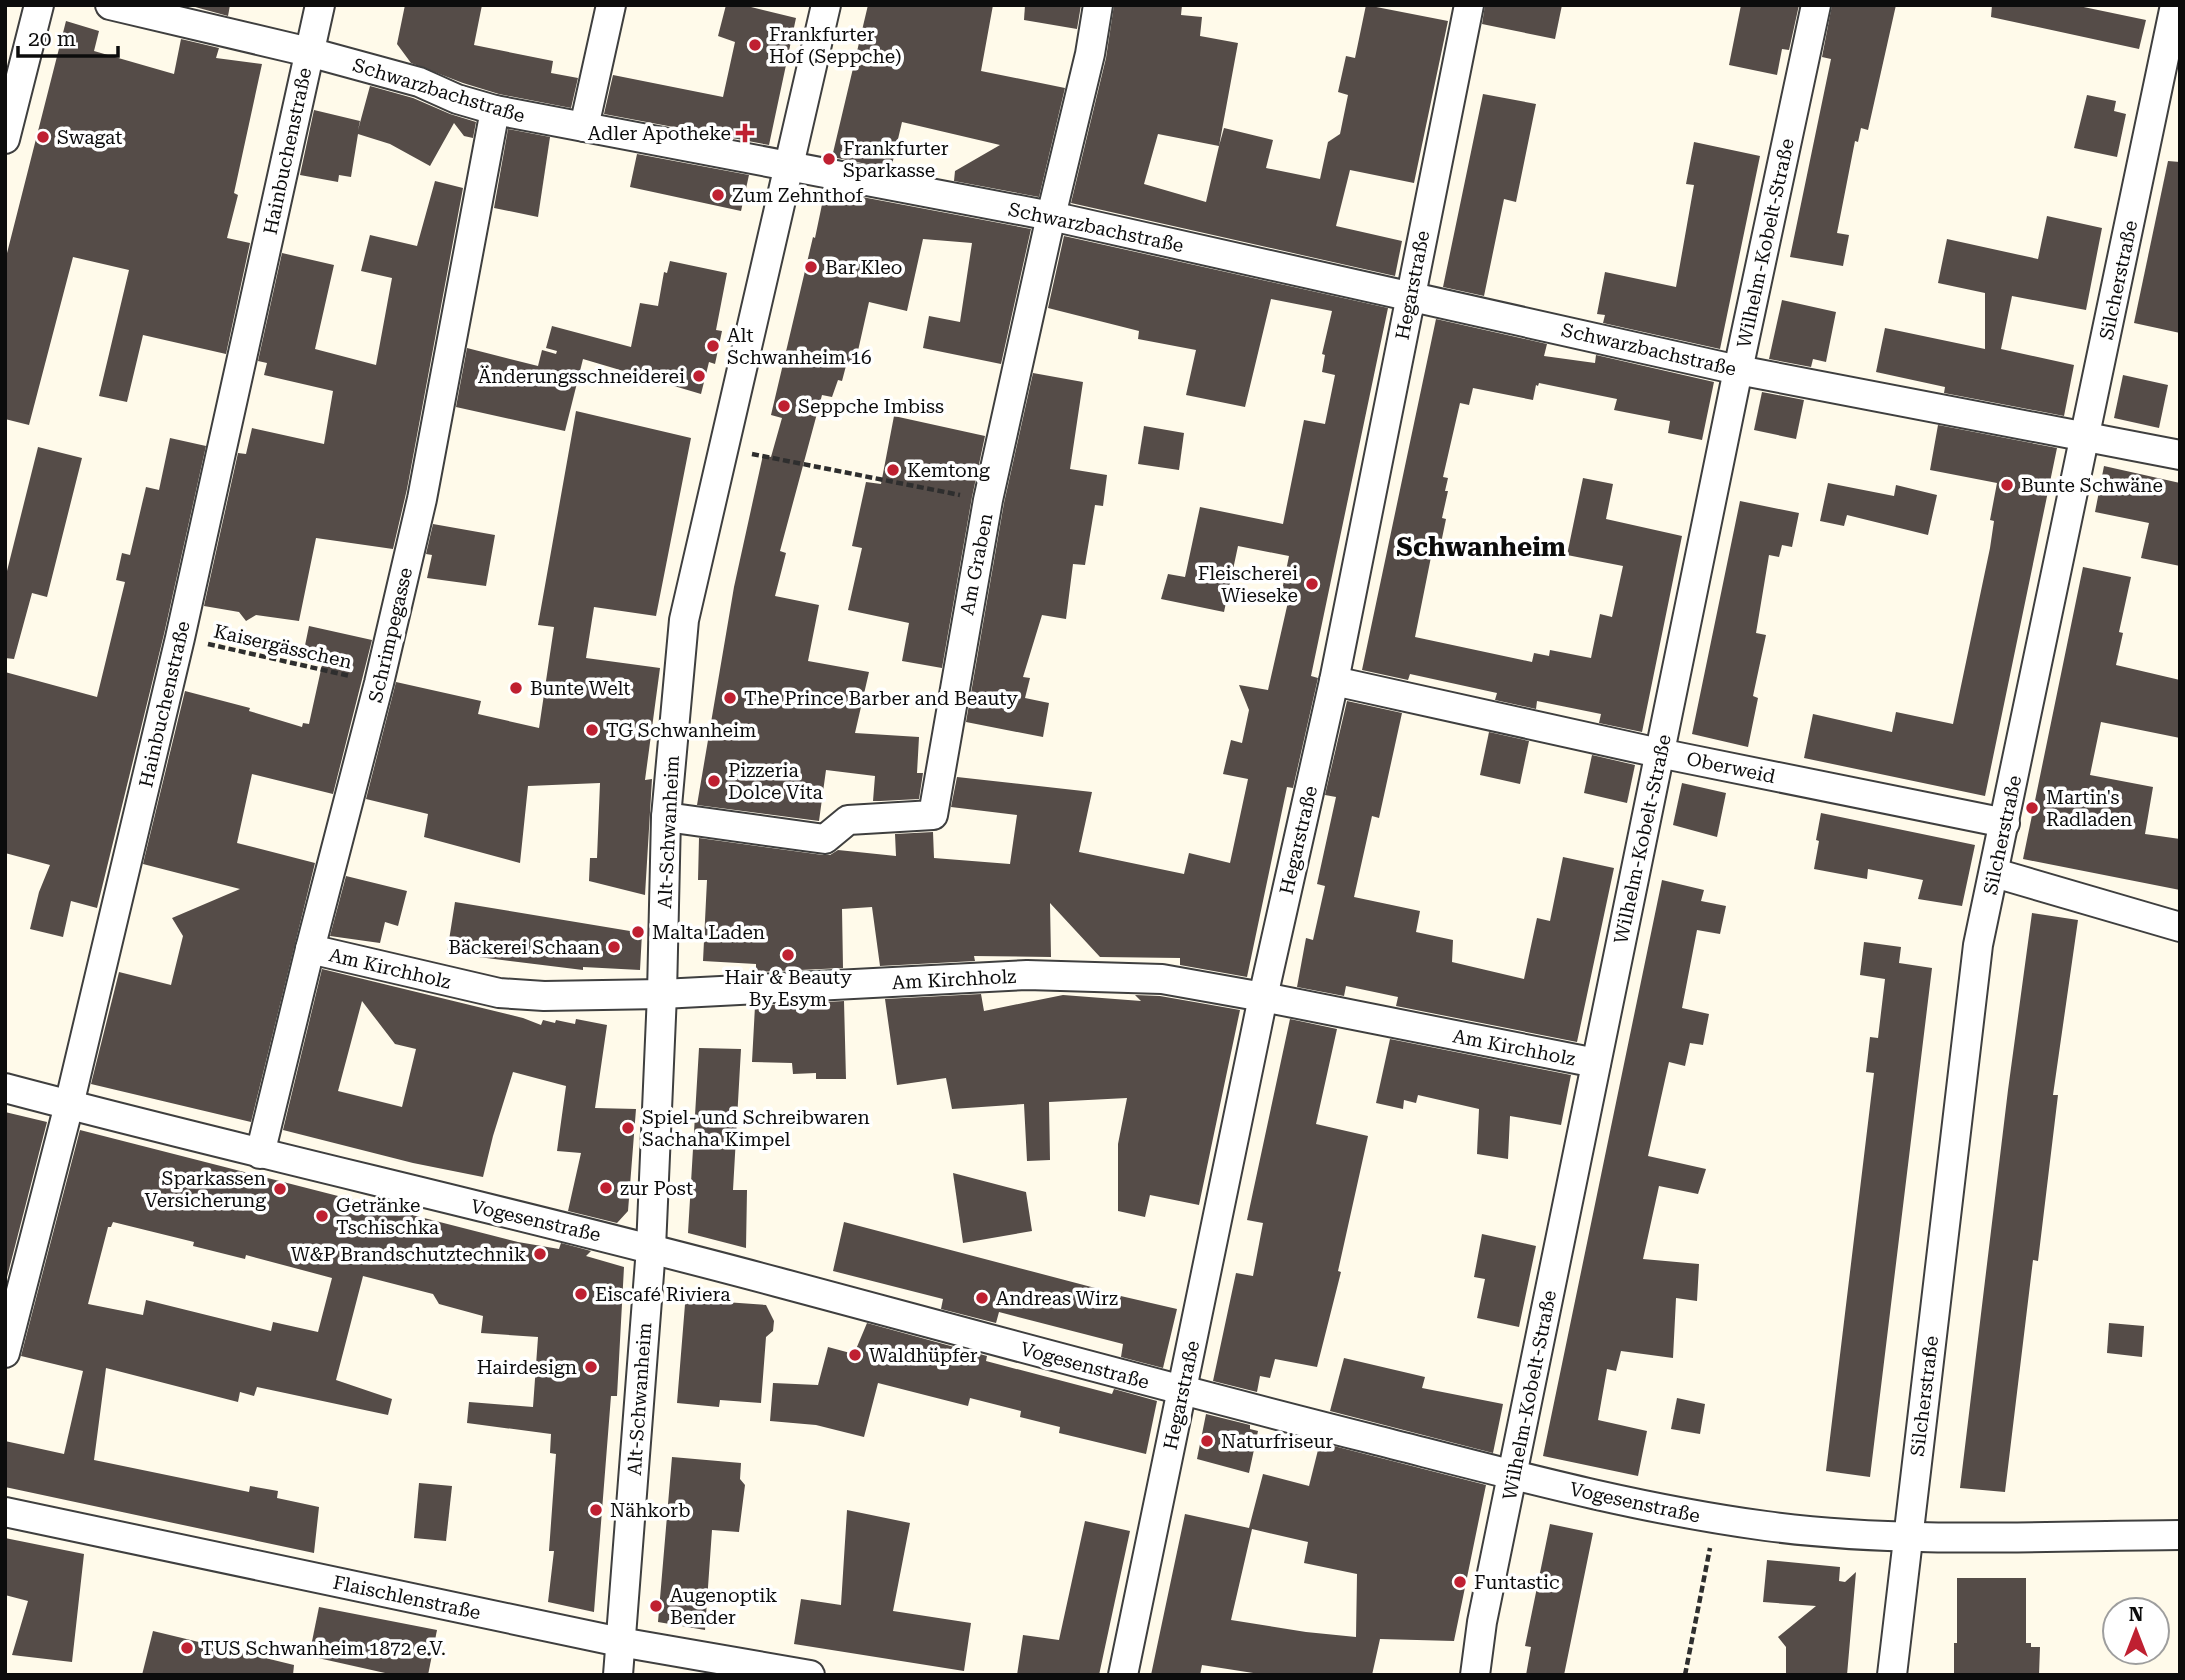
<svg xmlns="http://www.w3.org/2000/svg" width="2185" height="1680" font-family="'Roboto Serif',serif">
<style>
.building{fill:#554c48;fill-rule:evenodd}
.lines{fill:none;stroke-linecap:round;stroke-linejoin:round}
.street-casing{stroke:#3f3f3f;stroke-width:32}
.path{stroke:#2e2e2e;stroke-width:4.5;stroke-dasharray:7 3.5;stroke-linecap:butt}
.street{stroke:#fff;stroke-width:28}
.poi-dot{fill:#bf2031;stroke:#fff;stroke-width:2.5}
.labels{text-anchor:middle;stroke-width:7;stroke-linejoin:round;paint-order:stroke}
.poi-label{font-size:19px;fill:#0c0c0c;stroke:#fff;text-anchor:start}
.street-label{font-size:19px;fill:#0c0c0c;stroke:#fff}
.district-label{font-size:26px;font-weight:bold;fill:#0c0c0c;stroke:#fff}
</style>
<rect width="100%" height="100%" fill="#fffaea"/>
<g class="building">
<path d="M188 5H230L228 16Z"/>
<path d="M405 5H482L474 45 553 61 551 73 578 78 571 108 499 94 463 83 411 63 397 44Z"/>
<path d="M726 5H743L796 18 769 145 604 114 613 75 723 97 735 42 718 36Z"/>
<path d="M868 5H993L981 71 1065 88 1039 197 954 181 955 171 1000 145 902 122 891 169 832 157Z"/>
<path d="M1025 5H1081L1077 29 1024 20Z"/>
<path d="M1114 5H1182L1181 15 1202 17 1200 36 1238 43 1219 146 1224 128 1273 140 1266 168 1320 179 1328 142 1340 134 1348 95 1338 92 1346 56 1355 58 1366 5 1448 21 1414 183 1350 170 1336 226 1402 241 1395 276 1071 203 1106 58ZM1158 134 1219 146 1206 202 1144 184Z"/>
<path d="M1485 5H1562L1555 39 1482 24Z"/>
<path d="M1741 5H1799L1789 50 1782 49 1777 75 1729 65Z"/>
<path d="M1832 5H1896L1868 130 1861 128 1858 142 1855 141 1837 233 1849 235 1843 266 1790 257 1831 59 1822 57Z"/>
<path d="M1992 5H2074L2146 20 2139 49 1991 17Z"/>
<path d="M66 21 99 31 94 51 174 74 181 39 219 48 216 58 262 64 234 193 238 195 227 238 250 243 226 354 143 335 127 402 99 396 129 270 73 257 29 425 5 419V261Z"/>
<path d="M370 86 413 98 450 114 476 122 473 138 464 136 454 123 430 166 390 144 358 134 351 177 339 175 338 182 300 175 314 110 360 121 358 130Z"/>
<path d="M1483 94 1536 104 1516 202 1504 199 1484 296 1443 287Z"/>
<path d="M2087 95 2116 101 2114 111 2126 114 2117 157 2074 148Z"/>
<path d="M508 129 550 137 538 217 494 208Z"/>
<path d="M1694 142 1760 156 1720 349 1603 323 1605 315 1597 314 1605 272 1676 287 1694 185 1686 184Z"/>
<path d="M637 154 749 175 741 211 630 187Z"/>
<path d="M2168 161 2180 162V333L2134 323Z"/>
<path d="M435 181 463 188 407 489 393 549 316 538 299 621 256 615 246 621 239 612 204 606 238 453 246 454 252 428 324 444 333 391 264 375 267 363 258 361 282 253 334 265 315 349 376 365 392 278 361 271 370 235 417 246Z"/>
<path d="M825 190 1031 229 1001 364 923 348 929 316 960 322 972 243 923 239 907 311 869 302 855 364 847 362 842 381 838 380 832 397 822 395 780 551 786 553 775 596 819 605 808 661 869 672 855 733 919 737 917 773H923L919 799 880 801H873L875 776 826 770 819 821 697 805 734 587 763 455 771 457 782 418 771 415 813 237 815 238Z"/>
<path d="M2047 216 2102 228 2086 310 2012 296 2001 349 2074 365 2064 416 1944 393 1945 387 1876 372 1885 328 1985 349V293L1938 283 1947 239 2038 259Z"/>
<path d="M1064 236 1388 308 1311 676 1318 678 1293 788 1287 787 1247 977 1180 965V958L1100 957 1050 903 1051 957 974 956 975 961 880 966 872 907 842 909 843 968 756 972V964L703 961 707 880H698L699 838 823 855H830L838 850 896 856 895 834 933 832 934 858 1010 864 1017 815 951 807 957 777 1092 792 1079 852 1184 874 1189 853 1230 863 1248 779 1223 774 1231 740 1242 743 1249 710 1239 685 1268 690 1288 602 1280 600 1289 556 1238 546 1224 612 1161 599 1168 574 1185 577 1200 507 1283 524 1304 420 1325 424 1335 375 1322 372 1325 355 1322 354 1332 311 1271 299 1245 407 1186 395 1196 350 1138 339 1139 331 1048 308Z"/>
<path d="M670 261 727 273 716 330 722 331 715 364 709 362 701 394 583 359 565 431 456 407 467 348 538 366 542 350 556 354 557 351 546 348 552 326 631 347 640 303 658 306 664 272 667 273Z"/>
<path d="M1782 300 1836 312 1826 362 1813 359 1811 367 1769 359Z"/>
<path d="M1436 319 1547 344 1544 356 1595 363 1596 355 1714 382 1702 440 1668 433 1670 421 1614 410 1617 399 1539 383 1538 386 1536 385 1533 400 1473 388 1469 405 1460 403 1443 477 1448 478 1445 491H1448L1442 518 1446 519 1440 548 1433 547 1415 637 1532 662 1534 653 1549 656 1550 650 1591 658 1600 614 1612 617 1623 566 1567 555 1583 478 1613 484 1606 519 1682 536 1642 732 1599 723 1601 714 1537 701 1536 709 1495 700 1497 693 1410 674 1408 680 1362 670Z"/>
<path d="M1033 373 1083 382 1070 469 1107 475 1103 506 1095 505 1085 565 1073 564 1066 619 1042 615 1023 677 1030 678 1025 698 1049 703 1043 737 966 722 1004 503Z"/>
<path d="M2123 375 2168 385 2159 428 2114 418Z"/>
<path d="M1762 392 1804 400 1796 439 1754 430Z"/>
<path d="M576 411 691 438 656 616 594 607 586 658 660 668 645 780 652 779 645 895 589 881 590 858H597L600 783 528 786 520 863 424 837 428 814 366 799 396 682 481 701 478 714 539 728 554 627 538 625Z"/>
<path d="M894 416 985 436 972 497 942 668 902 661 909 623 848 610 862 548 852 546 866 482 881 484Z"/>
<path d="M1938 425 2057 448 1985 796 1804 758 1813 714 1892 732 1896 712 1953 724 1990 548 1994 521 1990 520 1997 483 1930 470Z"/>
<path d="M1144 426 1184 433 1179 470 1138 464Z"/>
<path d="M170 438 206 446 164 634 97 908 71 901 63 937 30 929 39 892 50 865 5 853V672L97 697 125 582 116 580 122 553 130 555 146 487 159 490Z"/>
<path d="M38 447 82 458 47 597 32 593 14 659 5 658V579Z"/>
<path d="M2104 466 2180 483V566L2141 558 2149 523 2095 512Z"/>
<path d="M1828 483 1894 496 1896 485 1937 495 1928 535 1847 515 1844 526 1820 521Z"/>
<path d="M1740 501 1799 513 1792 547 1782 545 1779 557 1769 555 1756 633 1766 635 1753 696 1758 698 1748 747 1692 734Z"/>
<path d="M433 524 495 535 486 586 427 578 432 555 426 554Z"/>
<path d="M2083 567 2131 577 2119 632 2123 633 2116 665 2180 680V738L2101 722 2090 775 2153 787 2145 834 2180 839V890L2023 859Z"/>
<path d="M309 626 372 640 333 794 252 774 237 843 315 863 251 1122 91 1084 119 972 171 985 183 936 172 918 240 889 143 864 185 691 250 708 249 711 302 727 303 723 309 724 322 665 302 660Z"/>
<path d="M1347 701 1402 713 1379 818 1372 816 1354 897 1420 911 1416 932 1453 940 1452 962 1524 979 1537 918 1550 921 1563 857 1614 868 1577 1042 1396 1006 1398 997 1346 986 1344 996 1297 987 1306 938 1313 940 1325 886 1317 884 1336 797 1325 795Z"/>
<path d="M1489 732 1529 741 1520 784 1480 775Z"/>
<path d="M1592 755 1635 765 1627 803 1584 793Z"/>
<path d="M1682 783 1726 793 1717 837 1673 825Z"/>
<path d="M1821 813 1975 845 1962 906 1918 899 1923 880 1868 869 1867 879 1814 869 1819 841 1816 840Z"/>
<path d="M346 876 407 891 398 926 385 922 380 943 330 936Z"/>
<path d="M1662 880 1704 890 1701 901 1726 906 1720 934 1697 930 1682 1008 1709 1014 1703 1045 1690 1043 1685 1066 1669 1062 1648 1156 1706 1169 1698 1194 1659 1186 1643 1259 1699 1264 1697 1301 1676 1298 1673 1358 1621 1351 1616 1371 1607 1369 1598 1420 1647 1431 1638 1476 1543 1456Z"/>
<path d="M455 902 642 933 640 970 583 967V970L447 953Z"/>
<path d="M2032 913 2078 920 2053 1095H2058L2038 1261 2033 1260 2005 1492 1960 1488 2008 1090Z"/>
<path d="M1864 942 1901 947 1899 963 1932 968 1870 1477 1826 1471 1874 1073 1866 1072 1870 1037 1878 1038 1885 979 1860 975Z"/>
<path d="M322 969 523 1018 541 1025 543 1020 555 1023 556 1020 575 1024 576 1019 607 1025 595 1108 636 1109 628 1211 617 1223 568 1211 581 1153 557 1151 566 1086 513 1072 493 1136 483 1177 413 1163 283 1130ZM362 1001 395 1044 416 1049 402 1107 338 1091Z"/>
<path d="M981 994 984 1011 1063 995 1141 1001 1135 995 1160 996 1240 1010 1199 1205 1150 1195 1145 1217 1118 1211V1144L1127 1098 1049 1102 1050 1160 1027 1161 1024 1104 952 1109 946 1078 897 1085 885 999Z"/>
<path d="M844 1001 846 1079H816V1073L793 1074 792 1063 752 1062 755 1006Z"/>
<path d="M1290 1019 1337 1029 1316 1124 1368 1136 1338 1271 1341 1272 1317 1367 1275 1359 1270 1378 1260 1376 1257 1392 1213 1381 1236 1273 1253 1276 1263 1223 1247 1220Z"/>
<path d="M1390 1039 1571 1075 1561 1125 1510 1116 1508 1159 1477 1154 1479 1109 1418 1095 1416 1103 1404 1100 1403 1109 1376 1103Z"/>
<path d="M699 1048 741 1049 733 1190H747L746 1248 688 1233Z"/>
<path d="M5 1112 47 1122 5 1285Z"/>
<path d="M80 1130 518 1242 559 1249 561 1243 580 1248 591 1251 586 1256 624 1267 617 1396H611L594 1612 548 1602 554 1551H549L556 1454 550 1453 551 1434 467 1423 469 1402 533 1407 538 1337 481 1333 483 1316 439 1304 433 1294 363 1276 336 1380 392 1399 388 1415 257 1387 254 1396 240 1392 238 1402 106 1368 94 1460 249 1492 250 1486 278 1491 277 1498 319 1507 314 1553 5 1487V1441L64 1454 83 1371 21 1356ZM113 1222 194 1242 193 1246 245 1259 246 1255 332 1278 318 1332 273 1322 271 1331 146 1300 143 1315 88 1304 108 1227H111Z"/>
<path d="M953 1173 1026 1192 1032 1231 963 1243Z"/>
<path d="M844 1222 1099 1289V1291L1177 1309 1163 1368 1121 1357 1123 1344 999 1312 996 1323 941 1309 943 1299 833 1271Z"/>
<path d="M1482 1234 1536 1246 1519 1327 1477 1318 1485 1279 1474 1277Z"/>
<path d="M686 1292 726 1294 725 1302 766 1305 774 1321 773 1331 766 1337 761 1403 720 1400 719 1407 677 1403Z"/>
<path d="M867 1323 987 1356 986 1361 1112 1394 1114 1389 1157 1401 1146 1454 1059 1433 1060 1427 1020 1417 1021 1411 970 1398 968 1406 878 1383 864 1437 816 1425 770 1421 773 1383 818 1385 828 1347 854 1354Z"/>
<path d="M2109 1323 2144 1326 2142 1357 2107 1353Z"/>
<path d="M1344 1358 1425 1377 1422 1388 1503 1404 1493 1453 1330 1411Z"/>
<path d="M1677 1398 1705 1404 1700 1434 1671 1429Z"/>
<path d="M1206 1414 1250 1425V1429L1258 1431 1249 1473 1197 1459Z"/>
<path d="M1322 1443 1486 1485 1454 1641 1380 1639 1372 1675H1266L1202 1665 1200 1675H1151L1185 1514 1249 1528 1263 1474 1309 1486 1319 1446 1321 1447ZM1252 1529 1308 1542 1304 1563 1357 1574 1356 1637 1306 1632 1231 1620Z"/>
<path d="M672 1457 741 1463 740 1479 745 1485 739 1532 712 1530 705 1630 658 1622Z"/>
<path d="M419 1483 452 1486 446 1541 414 1538Z"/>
<path d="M847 1510 910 1523 893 1611 971 1623 964 1671 794 1644 801 1599 841 1605Z"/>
<path d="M1085 1521 1130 1531 1099 1675H1017L1023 1635 1059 1640Z"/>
<path d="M1550 1524 1593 1533 1564 1675H1526L1531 1647 1525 1646Z"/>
<path d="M5 1538 84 1554 72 1662 12 1655 28 1601 5 1595Z"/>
<path d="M1767 1560 1840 1567 1839 1581 1845 1582 1856 1572 1847 1675H1786V1647L1778 1637 1816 1606 1763 1602Z"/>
<path d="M1957 1578H2026V1643H2031V1647H2040L2039 1675H1954V1643H1957Z"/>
<path d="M319 1607 437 1630 428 1675H394L309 1656Z"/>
<path d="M153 1631 294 1665 293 1675H142Z"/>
</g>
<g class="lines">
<defs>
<g id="street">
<path d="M110 5 309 52 419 82 457 99 495 110 1051 216 1738 370 2180 455"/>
<path d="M584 127 611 5"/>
<path d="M5 139 39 5"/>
<path d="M1334 681 1659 753 2005 823"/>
<path d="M666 817 825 839 848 820 933 815 988 500 1051 216 1090 54 1098 5"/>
<path d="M1995 873 2180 927"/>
<path d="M310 949 499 993 544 996 662 994 1027 975 1162 979 1263 997 1596 1063"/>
<path d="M5 1088C261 1156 521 1213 777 1282 975 1335 1173 1389 1372 1439 1502 1472 1632 1508 1766 1526 1902 1544 2042 1536 2180 1535"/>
<path d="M260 1154 310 949 379 683 422 499 495 110"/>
<path d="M5 1353 69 1105 180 638 320 5"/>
<path d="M5 1512 620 1642 810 1675"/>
<path d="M618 1675 651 1248 662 994 666 817 684 620 826 5"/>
<path d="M1123 1675 1263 997 1334 681 1469 5"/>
<path d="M1475 1675 1482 1622 1738 370 1816 5"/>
<path d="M1892 1675 1978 945 2175 5"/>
</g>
</defs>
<use href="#street" class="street-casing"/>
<g class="path">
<path d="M752 454 960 495"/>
<path d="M208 644 350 676"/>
<path d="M1685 1675 1710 1548"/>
</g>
<use href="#street" class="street"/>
</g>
<g class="poi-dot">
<circle cx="755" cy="45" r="7"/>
<path d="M741.5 122.5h7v7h7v7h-7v7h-7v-7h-7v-7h7z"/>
<circle cx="43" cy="137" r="7"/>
<circle cx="829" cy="159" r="7"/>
<circle cx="718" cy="195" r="7"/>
<circle cx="811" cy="267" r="7"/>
<circle cx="713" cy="346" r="7"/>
<circle cx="699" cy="376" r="7"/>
<circle cx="784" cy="406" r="7"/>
<circle cx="893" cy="470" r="7"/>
<circle cx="2007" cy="485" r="7"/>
<circle cx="1312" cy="584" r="7"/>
<circle cx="516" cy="688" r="7"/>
<circle cx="730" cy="698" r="7"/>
<circle cx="592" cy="730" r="7"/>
<circle cx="714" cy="781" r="7"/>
<circle cx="2032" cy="808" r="7"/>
<circle cx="638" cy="932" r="7"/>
<circle cx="614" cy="947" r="7"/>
<circle cx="788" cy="955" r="7"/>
<circle cx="628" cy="1128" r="7"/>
<circle cx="606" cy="1188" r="7"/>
<circle cx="280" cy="1189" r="7"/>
<circle cx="322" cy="1216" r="7"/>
<circle cx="540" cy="1254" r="7"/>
<circle cx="581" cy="1294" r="7"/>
<circle cx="982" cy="1298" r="7"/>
<circle cx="855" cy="1355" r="7"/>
<circle cx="591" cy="1367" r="7"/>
<circle cx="1207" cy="1441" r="7"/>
<circle cx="596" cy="1510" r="7"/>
<circle cx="1460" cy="1582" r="7"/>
<circle cx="656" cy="1606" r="7"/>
<circle cx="187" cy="1648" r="7"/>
</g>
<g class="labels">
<g class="poi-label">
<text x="769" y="41">Frankfurter<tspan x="769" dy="22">Hof (Seppche)</tspan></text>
<text x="731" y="140" text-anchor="end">Adler Apotheke</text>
<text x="57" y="144">Swagat</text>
<text x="843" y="155">Frankfurter<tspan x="843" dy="22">Sparkasse</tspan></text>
<text x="732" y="202">Zum Zehnthof</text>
<text x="825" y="274">Bar Kleo</text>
<text x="727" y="342">Alt<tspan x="727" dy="22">Schwanheim 16</tspan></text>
<text x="685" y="383" text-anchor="end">Änderungsschneiderei</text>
<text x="798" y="413">Seppche Imbiss</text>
<text x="907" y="477">Kemtong</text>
<text x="2021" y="492">Bunte Schwäne</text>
<text x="1298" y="580" text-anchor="end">Fleischerei<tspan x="1298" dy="22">Wieseke</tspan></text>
<text x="530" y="695">Bunte Welt</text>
<text x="744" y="705">The Prince Barber and Beauty</text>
<text x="606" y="737">TG Schwanheim</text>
<text x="728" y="777">Pizzeria<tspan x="728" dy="22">Dolce Vita</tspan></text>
<text x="2046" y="804">Martin's<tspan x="2046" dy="22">Radladen</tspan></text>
<text x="652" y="939">Malta Laden</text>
<text x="600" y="954" text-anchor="end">Bäckerei Schaan</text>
<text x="788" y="984" text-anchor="middle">Hair &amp; Beauty<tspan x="788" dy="22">By Esym</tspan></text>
<text x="642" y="1124">Spiel- und Schreibwaren<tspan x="642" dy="22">Sachaha Kimpel</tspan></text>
<text x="266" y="1185" text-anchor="end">Sparkassen<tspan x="266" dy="22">Versicherung</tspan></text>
<text x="620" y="1195">zur Post</text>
<text x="336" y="1212">Getränke<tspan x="336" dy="22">Tschischka</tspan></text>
<text x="526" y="1261" text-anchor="end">W&amp;P Brandschutztechnik</text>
<text x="595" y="1301">Eiscafé Riviera</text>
<text x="996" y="1305">Andreas Wirz</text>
<text x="869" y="1362">Waldhüpfer</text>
<text x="577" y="1374" text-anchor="end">Hairdesign</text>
<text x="1221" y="1448">Naturfriseur</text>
<text x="610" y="1517">Nähkorb</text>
<text x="1474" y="1589">Funtastic</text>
<text x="670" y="1602">Augenoptik<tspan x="670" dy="22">Bender</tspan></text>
<text x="201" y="1655">TUS Schwanheim 1872 e.V.</text>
</g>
<g class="street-label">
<text transform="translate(439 90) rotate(17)" y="7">Schwarzbachstraße</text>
<text transform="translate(287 151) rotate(-78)" y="7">Hainbuchenstraße</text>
<text transform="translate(1096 227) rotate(12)" y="7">Schwarzbachstraße</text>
<text transform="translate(1765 243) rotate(-78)" y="7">Wilhelm-Kobelt-Straße</text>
<text transform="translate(2118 280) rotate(-78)" y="7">Silcherstraße</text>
<text transform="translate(1412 285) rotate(-79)" y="7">Hegarstraße</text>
<text transform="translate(1649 349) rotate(13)" y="7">Schwarzbachstraße</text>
<text transform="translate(976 564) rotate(-79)" y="7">Am Graben</text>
<text transform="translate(390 635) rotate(-77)" y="7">Schrimpegasse</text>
<text transform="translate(283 646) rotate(13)" y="7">Kaisergässchen</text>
<text transform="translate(164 704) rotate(-77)" y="7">Hainbuchenstraße</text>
<text transform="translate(1731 767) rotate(12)" y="7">Oberweid</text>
<text transform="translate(668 832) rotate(-87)" y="7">Alt-Schwanheim</text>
<text transform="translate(2002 835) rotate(-78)" y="7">Silcherstraße</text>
<text transform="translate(1642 839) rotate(-78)" y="7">Wilhelm-Kobelt-Straße</text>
<text transform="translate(1298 840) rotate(-77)" y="7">Hegarstraße</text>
<text transform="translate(390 968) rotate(13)" y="7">Am Kirchholz</text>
<text transform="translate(954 979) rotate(-3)" y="7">Am Kirchholz</text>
<text transform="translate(1514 1047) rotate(11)" y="7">Am Kirchholz</text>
<text transform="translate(536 1220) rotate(13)" y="7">Vogesenstraße</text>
<text transform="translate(1085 1365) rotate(15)" y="7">Vogesenstraße</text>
<text transform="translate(1181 1395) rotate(-78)" y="7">Hegarstraße</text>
<text transform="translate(1529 1395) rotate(-79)" y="7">Wilhelm-Kobelt-Straße</text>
<text transform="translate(1924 1396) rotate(-83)" y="7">Silcherstraße</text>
<text transform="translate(639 1399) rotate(-86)" y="7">Alt-Schwanheim</text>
<text transform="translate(1635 1502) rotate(12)" y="7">Vogesenstraße</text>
<text transform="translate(407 1597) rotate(12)" y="7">Flaischlenstraße</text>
</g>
<g class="district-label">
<text x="1481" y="556">Schwanheim</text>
</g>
</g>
<rect width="2185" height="1680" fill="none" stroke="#0c0c0c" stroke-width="14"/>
<g transform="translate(2136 1631)"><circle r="33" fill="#ffffff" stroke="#9e9e9e" stroke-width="2"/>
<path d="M0-5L12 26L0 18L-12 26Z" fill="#bf2031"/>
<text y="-10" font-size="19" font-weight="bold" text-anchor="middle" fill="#0c0c0c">N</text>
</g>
<path d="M18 46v10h100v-10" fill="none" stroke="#0c0c0c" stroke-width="3.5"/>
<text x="28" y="46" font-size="21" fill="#0c0c0c" stroke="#ffffff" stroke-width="5" paint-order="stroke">20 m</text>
</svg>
